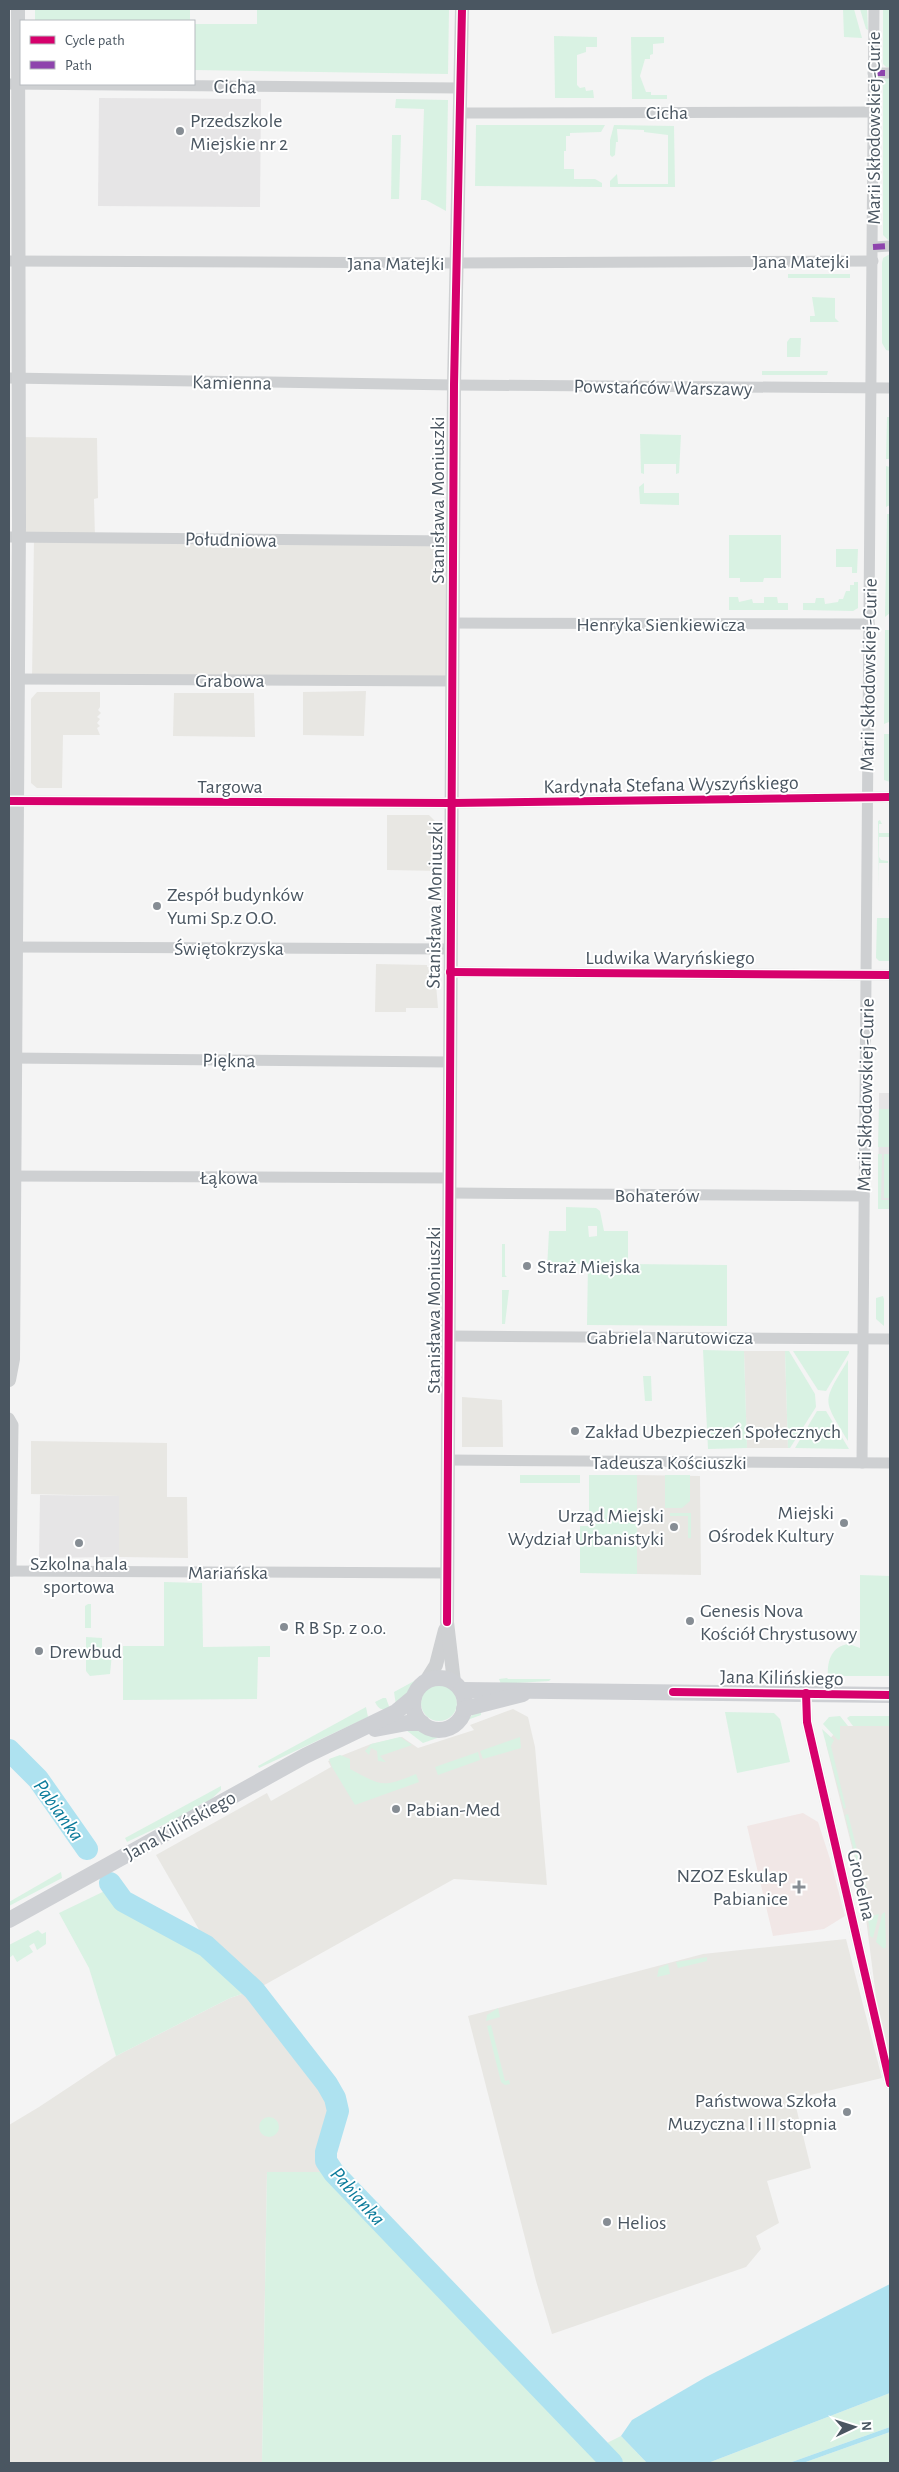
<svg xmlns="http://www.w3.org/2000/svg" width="899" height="2472" font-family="'Alegreya Sans',sans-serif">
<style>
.commercial{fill:#e8e7e3}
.education{fill:#e6e5e6}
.medical{fill:#f1e7e6}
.green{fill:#d9f2e3;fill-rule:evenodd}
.water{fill:#aee2f0}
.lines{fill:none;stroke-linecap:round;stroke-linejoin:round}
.river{stroke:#aee2f0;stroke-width:22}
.minor{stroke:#ced0d2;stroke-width:11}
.tertiary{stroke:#ced0d2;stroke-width:14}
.secondary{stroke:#ced0d4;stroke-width:16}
.quiet{stroke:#8e44ad;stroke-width:6;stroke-dasharray:12 6;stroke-linecap:butt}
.cycleway-casing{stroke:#fff;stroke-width:11}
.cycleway{stroke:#d6006c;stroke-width:8}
.poi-dot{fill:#868d94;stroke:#fff;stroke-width:2}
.labels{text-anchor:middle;stroke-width:4;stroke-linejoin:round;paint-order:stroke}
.street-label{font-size:20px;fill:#4a5661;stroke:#fff}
.poi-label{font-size:20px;fill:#4a5661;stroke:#fff;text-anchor:start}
.water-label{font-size:21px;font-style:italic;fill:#0c7c9b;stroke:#fff}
</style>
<rect width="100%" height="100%" fill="#f4f4f4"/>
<g class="commercial">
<path d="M18 437 97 438 98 498 94 499 95 538 453 541 452 681 32 679 34 538 18 537Z"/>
<path d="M366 691 364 736 303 735V692Z"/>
<path d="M37 692H100V707L98 710 101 713 97 717 100 719 97 723 100 726 97 728 100 735H63L62 788H37L31 783V699Z"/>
<path d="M174 693H254L255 737 173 736Z"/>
<path d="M387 815H429L440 826V871L387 870Z"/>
<path d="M376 964 427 965V967H432L435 972 438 1008H406V1012H375Z"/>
<path d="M744 1351H785L788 1448H747Z"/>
<path d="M462 1397 502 1400 503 1447H462Z"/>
<path d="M31 1441 167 1443V1497H187L188 1558 119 1557V1496L31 1494Z"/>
<path d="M637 1475 700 1476 701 1575 637 1574Z"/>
<path d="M513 1709 528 1717 535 1747 547 1885 454 1879 259 1988 205 1940 156 1855 267 1793 271 1801 331 1767 328 1761 371 1744 402 1737 418 1748 474 1730 470 1725Z"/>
<path d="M840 1726H890V2058L876 1997 862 1887 826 1744Z"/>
<path d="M846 1939 882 2078 794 2099 811 2168 767 2181 779 2223 756 2236 761 2249 746 2267 552 2334 536 2281 468 2016 703 1954Z"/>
<path d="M254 1990 327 2084 335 2098 338 2111 326 2152V2161L334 2173 267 2172 262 2463H9V2125L39 2107 116 2056 230 1998Z"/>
</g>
<g class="education">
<path d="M99 98 261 99 260 207 98 206Z"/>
<path d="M879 1093H890V1209H878Z"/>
<path d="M40 1495 119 1496V1557L39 1558Z"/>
</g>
<path class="medical" d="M803 1813 818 1822 830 1859 845 1916 824 1929 773 1936 747 1826Z"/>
<g class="green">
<rect x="35" y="9" width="155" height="12"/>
<path d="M257 9H449L448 74 194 70V24H257Z"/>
<path d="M843 9H854L862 38 844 37Z"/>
<path d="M860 9H867L868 30 866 29Z"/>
<path d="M883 9H890V68L886 67 883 64Z"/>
<path d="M554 36 597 37V47H586V52L577 55V85L580 88 585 87 586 91 593 90 594 98H555Z"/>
<path d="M631 37H664V43L653 44V54L650 55V59H645L640 76 646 92H651V95H667V99H632Z"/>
<path d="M890 77V240H888L883 235V82L884 79Z"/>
<path d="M396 99 448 100 446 211 426 200H421L424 109 395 108Z"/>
<path d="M476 125H605L601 132 570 133V136H566V151H564V169H574V179H595L602 183V187L475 186Z"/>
<path d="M614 125 674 126 675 187H610V181L617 174 618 184H668V135L644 132V130L617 129 618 142H616L615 155 612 157 610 155V140Z"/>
<path d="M392 135H401L399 199H391Z"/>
<path d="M890 254V351L886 350 882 343V263L883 258Z"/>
<rect x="788" y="274" width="62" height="4"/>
<path d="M812 297 835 298V318L839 322H810V316H815Z"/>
<path d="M790 338H801L800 357H787V342Z"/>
<path d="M762 371H828L827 375H762Z"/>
<path d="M887 417H890V459H886Z"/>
<path d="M640 434 681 435 679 473 676 474V464H644V474L641 473Z"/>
<path d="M886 466 890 467V505L886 507Z"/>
<path d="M644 483V493H679V505L640 504 639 487Z"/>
<path d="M887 514H890V613L885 617Z"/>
<path d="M729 535H781V578H764L763 582H740V578H729Z"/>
<path d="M836 549H858L857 573H852V567H836Z"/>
<path d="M854 582H858V608L853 611 803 610V603H815L816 598H824L825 604 838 602 839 599H843L846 591H850V585H854Z"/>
<path d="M729 597H738L739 602 752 599 753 603H764V597H777L778 603H788V610H729Z"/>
<path d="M885 630H890V713L889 722 884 724Z"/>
<path d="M884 734H890V782L884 780Z"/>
<path d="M880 820 882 824H879V833H889V837H879V857L881 860 888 861V863H879V890L878 821Z"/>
<path d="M877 918H890V961H879L876 958Z"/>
<path d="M879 1109H890V1147H878Z"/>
<path d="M878 1154H882L881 1200H890V1209H878Z"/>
<rect x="884" y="1154" width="6" height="44"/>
<path d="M566 1207 596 1208 600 1211 604 1231H628V1264L727 1265V1326L587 1325 588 1264H547V1269L549 1231H566ZM588 1226H597V1236L589 1237Z"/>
<path d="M502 1244H505V1275L507 1277H502Z"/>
<path d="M502 1290H509L505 1324H502Z"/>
<path d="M883 1296 884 1299V1326L876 1319V1298Z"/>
<path d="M703 1350 744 1351 747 1448 708 1449Z"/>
<path d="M785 1351H789L815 1394 816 1407 790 1448H788Z"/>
<path d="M793 1351H849V1353L826 1391 818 1390Z"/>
<path d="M848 1360V1441C822 1397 822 1404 848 1360Z"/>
<path d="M643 1376H651L652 1401H645Z"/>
<path d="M817 1411H826L849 1449 795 1448Z"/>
<rect x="520" y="1475" width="60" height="8"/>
<path d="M589 1475H637V1574L580 1573V1526H589Z"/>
<path d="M665 1475H690V1501L682 1508H665Z"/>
<path d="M670 1513H691V1538H688V1516H670Z"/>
<path d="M860 1575 890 1576V1676H828C827 1660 832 1646 849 1644L860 1648Z"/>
<path d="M164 1582 202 1583 203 1647 270 1646V1657H258L257 1699 123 1700V1646H164Z"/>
<path d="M88 1604H91V1628H85V1606Z"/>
<path d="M86 1637 102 1638V1654H112L110 1674 90 1676 86 1671Z"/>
<path d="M507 1678 508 1679H551L549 1681 501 1684 499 1679Z"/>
<path d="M416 1680 406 1698 396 1705 394 1692Z"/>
<circle cx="439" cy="1703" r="18"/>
<path d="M383 1698H386L390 1709C382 1710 379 1710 375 1702Z"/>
<path d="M366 1707 368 1717 259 1768 258 1766Z"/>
<path d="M481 1709V1715L470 1719 457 1731 423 1743 406 1730C421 1727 431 1738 447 1734 461 1730 468 1716 481 1709Z"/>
<path d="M725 1712 774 1713 780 1719 790 1762 737 1773Z"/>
<path d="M840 1716 848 1726H840V1739L838 1740 823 1724 829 1717Z"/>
<path d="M850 1716H890V1726H853L847 1718Z"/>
<path d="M822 1729 834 1740 831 1746 846 1808 844 1809Z"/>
<path d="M400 1737 412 1745 380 1756 386 1762 378 1761 377 1751 371 1748 369 1755 365 1751 371 1744Z"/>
<path d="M520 1737 521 1748 483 1759 480 1751Z"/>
<path d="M478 1752 480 1760 438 1775 435 1767Z"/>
<path d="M340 1755 350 1759V1769C382 1786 382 1788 416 1774L419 1782 355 1805 332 1767 329 1759Z"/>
<path d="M221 1786V1790L207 1803 204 1802 186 1814 127 1842 125 1838Z"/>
<path d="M848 1814 867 1890 864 1891 845 1815Z"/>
<path d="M61 1872 62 1878 9 1906V1902Z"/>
<path d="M113 1887 123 1901 206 1946 254 1990 230 1998 116 2056 89 1968 59 1913Z"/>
<path d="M885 1912 886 1947 884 1949 876 1942 882 1914Z"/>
<path d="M879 1914 873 1938 870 1936 868 1917Z"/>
<path d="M38 1930 42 1934 46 1932V1944L37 1950 34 1943 29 1946 33 1952 17 1962 13 1955 9 1958V1945Z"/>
<path d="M707 1957V1961L678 1968 676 1962Z"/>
<path d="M668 1964 670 1974 657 1977 659 1968Z"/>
<path d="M498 2008 500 2017 486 2021 487 2015Z"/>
<path d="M491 2025 505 2081 509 2080 510 2084 505 2085 501 2082 487 2026Z"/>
<circle cx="269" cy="2127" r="10"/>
<path d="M267 2172H335L597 2448 621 2436 647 2463H262Z"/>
<path d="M890 2393V2427L789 2463H708Z"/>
<path d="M890 2432V2463H803Z"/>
</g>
<g class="water">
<path d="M890 2284V2393L708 2463H647L621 2436 632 2420 706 2377Z"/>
<path d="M890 2427V2432L803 2463H789Z"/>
</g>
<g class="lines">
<g class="river">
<path d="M9 1750 38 1779 87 1849"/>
<path d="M110 1883 123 1901 206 1946 254 1990 327 2084 335 2098 338 2111 326 2152V2161L334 2173 612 2463"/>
</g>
<g class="minor">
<path d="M873 73H890"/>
<path d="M9 84 460 88"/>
<path d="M461 113 873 112"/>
<path d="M873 247 890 246"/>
<path d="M9 261 456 263 873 261"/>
<path d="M9 378 454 385 890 388"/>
<path d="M9 537 453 541"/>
<path d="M452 623 869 624"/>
<path d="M17 679 452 681"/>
<path d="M16 801 451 803 890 797"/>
<path d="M9 947 450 949"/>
<path d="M450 972 890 975"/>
<path d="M9 1058 449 1062"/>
<path d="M9 1176 449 1178"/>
<path d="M450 1193 864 1196"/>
<path d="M449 1336 890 1339"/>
<path d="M9 1418 13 1425 11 1571"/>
<path d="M448 1460 890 1463"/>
<path d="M862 1463 874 9"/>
<path d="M9 1571 448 1573"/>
<path d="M806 1693 807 1722 890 2083"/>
</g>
<g class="tertiary">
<path d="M9 1380 13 1359 19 525 18 9"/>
<path d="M426 1681 436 1665 445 1630"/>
<path d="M454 1682 447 1622 454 385 462 9"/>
</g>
<g class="secondary">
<circle cx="439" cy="1704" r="26"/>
<path d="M461 1690 890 1695"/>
<path d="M464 1709 523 1694"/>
<path d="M375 1729 407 1723H422"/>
<path d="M9 1920 305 1756 396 1712 414 1697"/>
</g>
<g class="quiet">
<path d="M873 73H890"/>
<path d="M873 247 890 246"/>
</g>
<defs>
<g id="cycleway">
<path d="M9 801 451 803 890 797"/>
<path d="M450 972 890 975"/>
<path d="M447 1622 454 385 462 9"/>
<path d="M673 1692 890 1695"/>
<path d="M806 1693 807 1722 890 2083"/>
</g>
</defs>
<use href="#cycleway" class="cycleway-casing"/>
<use href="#cycleway" class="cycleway"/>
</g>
<g class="poi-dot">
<circle cx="180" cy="131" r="5"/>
<circle cx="157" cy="906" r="5"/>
<circle cx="527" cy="1266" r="5"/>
<circle cx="575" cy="1431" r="5"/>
<circle cx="844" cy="1523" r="5"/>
<circle cx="674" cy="1527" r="5"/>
<circle cx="79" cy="1543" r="5"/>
<circle cx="690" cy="1621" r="5"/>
<circle cx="284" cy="1627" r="5"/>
<circle cx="39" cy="1651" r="5"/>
<circle cx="396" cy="1809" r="5"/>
<path d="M796.5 1879.5h5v5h5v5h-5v5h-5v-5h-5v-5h5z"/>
<circle cx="847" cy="2112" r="5"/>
<circle cx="607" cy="2222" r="5"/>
</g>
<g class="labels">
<g class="street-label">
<text transform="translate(235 86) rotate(1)" y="7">Cicha</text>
<text x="667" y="119">Cicha</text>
<text transform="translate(873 128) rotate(-90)" y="7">Marii Skłodowskiej-Curie</text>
<text x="801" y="268">Jana Matejki</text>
<text x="396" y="270">Jana Matejki</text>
<text transform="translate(232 382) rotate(1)" y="7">Kamienna</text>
<text transform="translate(663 387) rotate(1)" y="7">Powstańców Warszawy</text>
<text transform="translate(437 500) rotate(-90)" y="7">Stanisława Moniuszki</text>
<text transform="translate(231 539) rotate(1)" y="7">Południowa</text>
<text x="661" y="631">Henryka Sienkiewicza</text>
<text transform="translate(868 675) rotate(-89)" y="7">Marii Skłodowskiej-Curie</text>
<text x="230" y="687">Grabowa</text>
<text transform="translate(671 784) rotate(-1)" y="7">Kardynała Stefana Wyszyńskiego</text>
<text x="230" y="793">Targowa</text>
<text transform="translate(434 905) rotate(-89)" y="7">Stanisława Moniuszki</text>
<text x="229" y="955">Świętokrzyska</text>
<text x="670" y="964">Ludwika Waryńskiego</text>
<text transform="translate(229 1060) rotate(1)" y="7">Piękna</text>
<text transform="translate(865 1095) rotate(-89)" y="7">Marii Skłodowskiej-Curie</text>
<text x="229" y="1184">Łąkowa</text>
<text x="657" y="1202">Bohaterów</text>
<text transform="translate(433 1310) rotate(-90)" y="7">Stanisława Moniuszki</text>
<text x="670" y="1344">Gabriela Narutowicza</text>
<text x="669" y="1469">Tadeusza Kościuszki</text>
<text x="228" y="1579">Mariańska</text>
<text transform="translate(782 1677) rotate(1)" y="7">Jana Kilińskiego</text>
<text transform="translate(180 1825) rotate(-29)" y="7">Jana Kilińskiego</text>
<text transform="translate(862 1885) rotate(77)" y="7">Grobelna</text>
</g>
<g class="poi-label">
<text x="190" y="127">Przedszkole<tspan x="190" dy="23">Miejskie nr 2</tspan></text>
<text x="167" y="901">Zespół budynków<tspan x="167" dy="23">Yumi Sp.z O.O.</tspan></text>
<text x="537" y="1273">Straż Miejska</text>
<text x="585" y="1438">Zakład Ubezpieczeń Społecznych</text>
<text x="834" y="1519" text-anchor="end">Miejski<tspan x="834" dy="23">Ośrodek Kultury</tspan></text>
<text x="664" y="1522" text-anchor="end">Urząd Miejski<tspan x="664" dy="23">Wydział Urbanistyki</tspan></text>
<text x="79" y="1570" text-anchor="middle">Szkolna hala<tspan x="79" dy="23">sportowa</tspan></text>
<text x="700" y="1617">Genesis Nova<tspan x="700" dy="23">Kościół Chrystusowy</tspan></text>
<text x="294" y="1634">R B Sp. z o.o.</text>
<text x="49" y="1658">Drewbud</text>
<text x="406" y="1816">Pabian-Med</text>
<text x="788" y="1882" text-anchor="end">NZOZ Eskulap<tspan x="788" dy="23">Pabianice</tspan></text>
<text x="837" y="2107" text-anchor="end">Państwowa Szkoła<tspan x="837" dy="23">Muzyczna I i II stopnia</tspan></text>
<text x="617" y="2229">Helios</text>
</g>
<g class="water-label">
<text transform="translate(59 1810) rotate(54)" y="7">Pabianka</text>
<text transform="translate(358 2196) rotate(48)" y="7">Pabianka</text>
</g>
</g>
<rect width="899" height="2472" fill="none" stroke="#4a5661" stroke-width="20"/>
<rect x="20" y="20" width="175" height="65" fill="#ffffff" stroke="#b7bbc0"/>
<rect x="30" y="36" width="25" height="8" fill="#d6006c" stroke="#b7bbc0"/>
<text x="65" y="45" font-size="15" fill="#4a5661">Cycle path</text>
<rect x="30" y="61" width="25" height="8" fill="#8e44ad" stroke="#b7bbc0"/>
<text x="65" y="70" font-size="15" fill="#4a5661">Path</text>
<g transform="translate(854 2427) rotate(86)" stroke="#ffffff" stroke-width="4" paint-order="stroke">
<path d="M0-4L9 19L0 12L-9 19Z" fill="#4a5661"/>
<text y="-8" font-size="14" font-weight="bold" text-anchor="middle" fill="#4a5661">N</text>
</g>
</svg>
